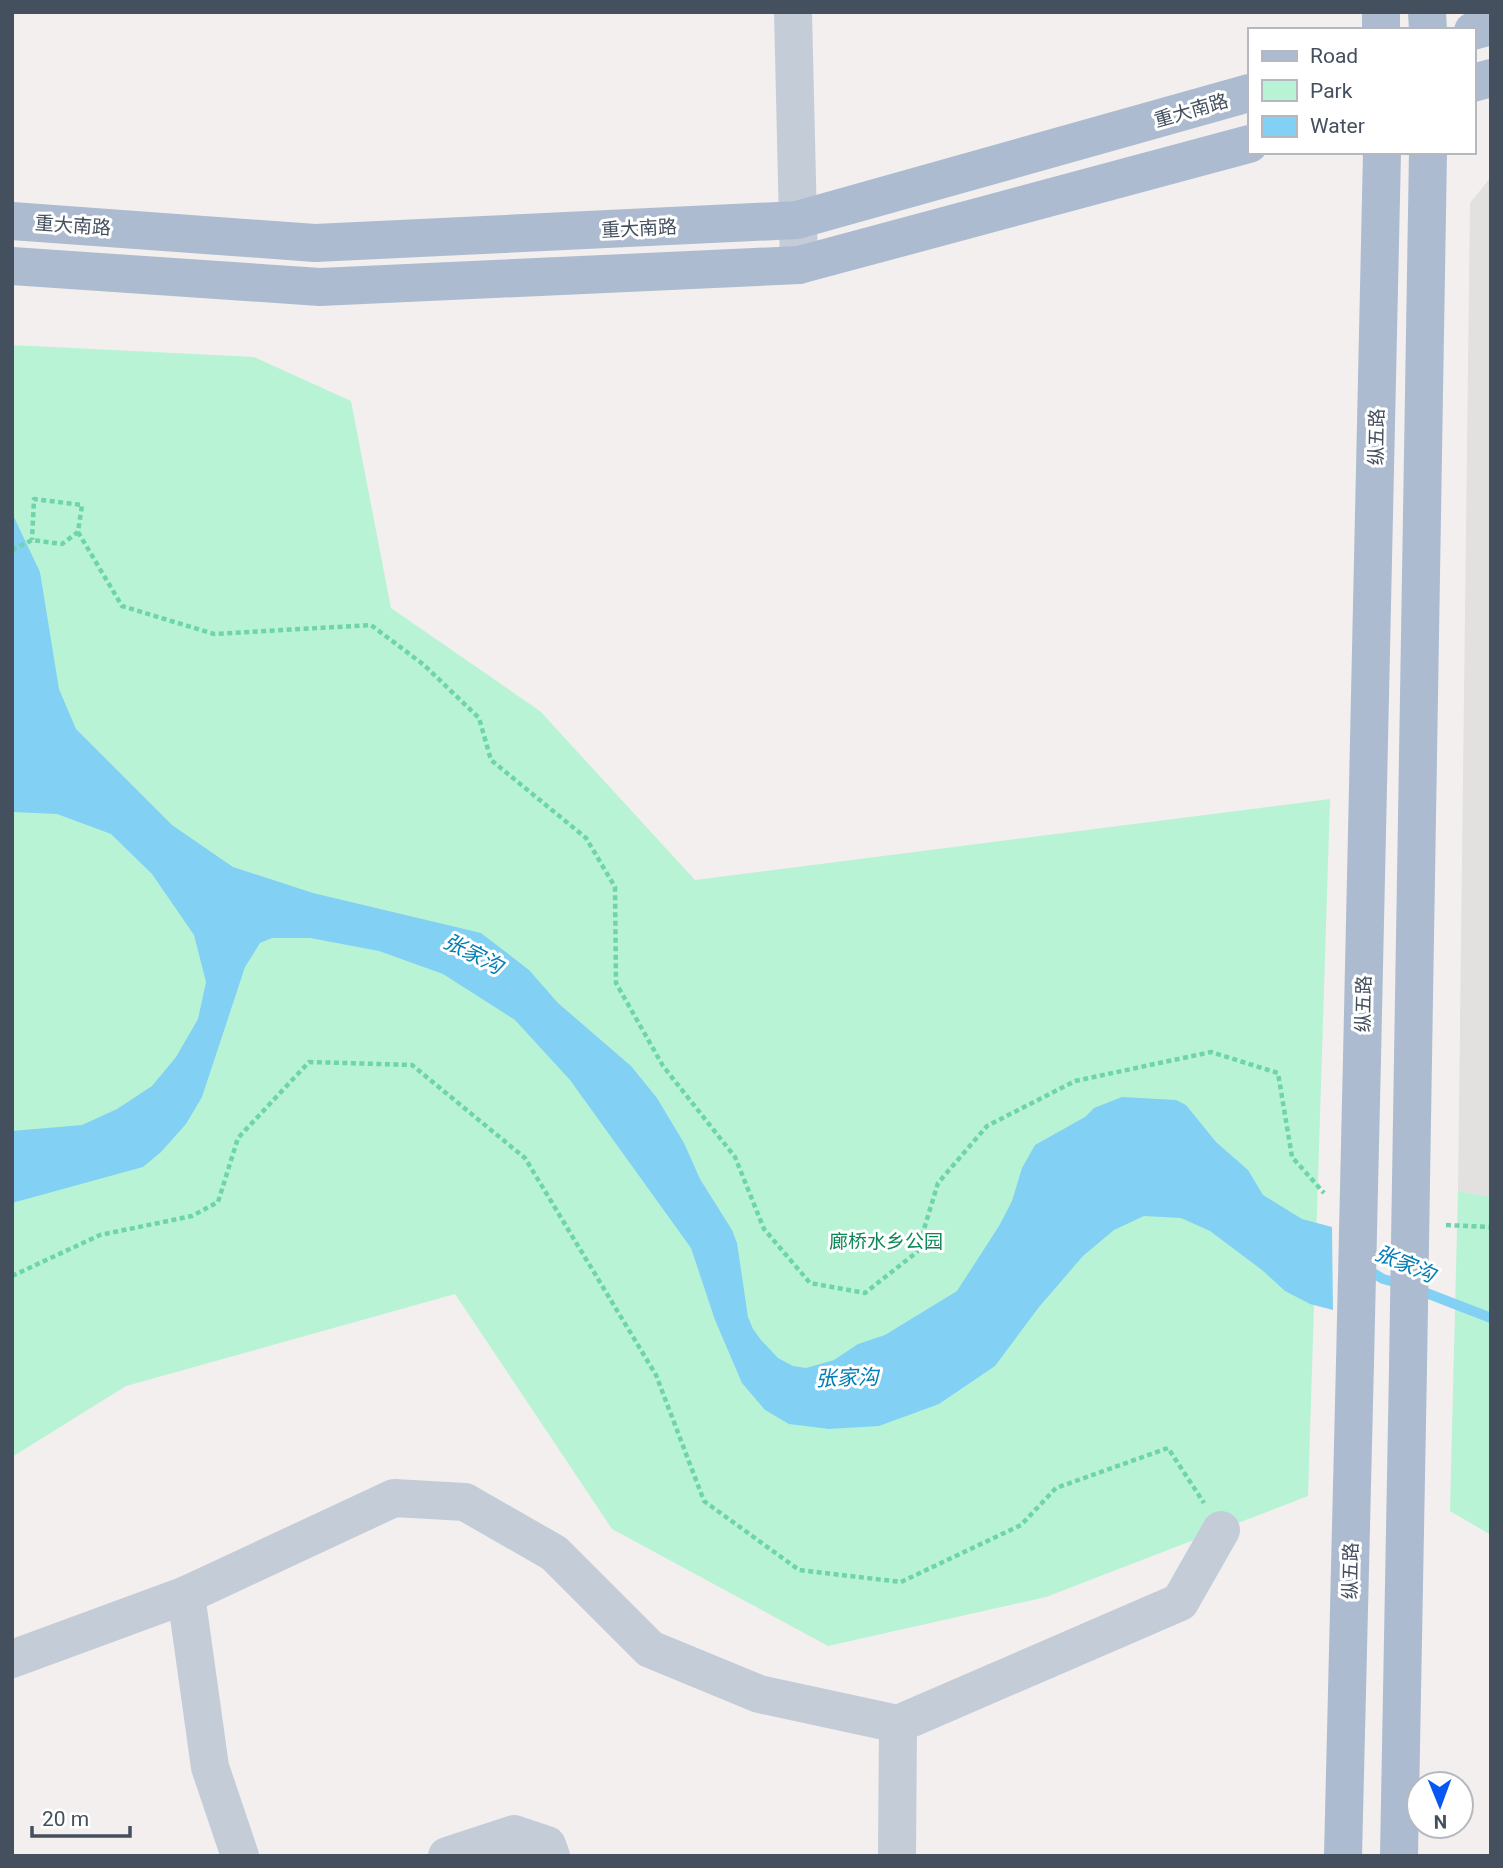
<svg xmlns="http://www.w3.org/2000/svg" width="1503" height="1868" font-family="Roboto,'Noto Sans SC',sans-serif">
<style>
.education{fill:#e3e0e0}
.green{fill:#b9f3d5}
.water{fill:#82d1f4}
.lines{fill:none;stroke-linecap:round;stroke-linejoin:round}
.stream{stroke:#82d1f4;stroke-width:10}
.path{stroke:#6ed4ac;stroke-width:4.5;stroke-dasharray:5 3.5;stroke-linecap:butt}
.minor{stroke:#c4ccd8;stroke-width:38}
.major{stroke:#acbbd0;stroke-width:38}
.major-bridge{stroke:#acbbd0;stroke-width:38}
.labels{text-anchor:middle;stroke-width:6;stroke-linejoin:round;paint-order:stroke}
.street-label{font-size:19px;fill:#45505e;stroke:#fff}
.park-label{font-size:19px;fill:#0e8756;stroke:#fff}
.water-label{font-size:21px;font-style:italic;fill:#007eb6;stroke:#fff}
</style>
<rect width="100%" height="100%" fill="#f2efee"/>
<path class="education" d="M1491 177V1197L1458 1191 1470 203Z"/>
<g class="green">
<path d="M12 345 254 357 351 401 391 608 540 711 695 880 1330 799 1308 1496 1046 1597 828 1646 612 1529 455 1294 126 1386 12 1457Z"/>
<path d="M1458 1191 1491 1197V1535L1450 1511Z"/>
</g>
<path class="water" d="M12 513 40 572 59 689 76 729 172 825 233 867 313 893 481 933 529 970 558 1003 631 1066 657 1098 684 1143 700 1179 732 1230 737 1243 748 1317 753 1329 761 1340 778 1358 793 1366 806 1368 834 1360 858 1344 885 1335 957 1291 999 1226 1012 1201 1022 1168 1035 1145 1085 1117 1094 1108 1122 1097 1176 1100 1186 1105 1216 1142 1248 1170 1263 1195 1302 1219 1332 1227 1333 1310 1310 1304 1285 1291 1262 1270 1210 1231 1181 1218 1144 1216 1114 1230 1083 1256 1039 1307 995 1366 939 1404 879 1426 829 1429 789 1424 765 1410 742 1383 715 1320 691 1248 570 1080 515 1020 443 974 379 951 310 938H272L260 943 245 967 202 1097 186 1124 161 1152 143 1167 12 1203V1131L82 1125 117 1109 152 1086 176 1057 198 1019 206 982 194 935 152 874 111 834 57 814 12 812Z"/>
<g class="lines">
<g class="stream">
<path d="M1365 1268 1383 1279 1402 1284"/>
<path d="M1416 1289 1491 1318"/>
</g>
<g class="path">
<path d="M78 532 122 606 214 634 371 625 424 665 479 718 491 760 586 838 615 887 616 983 663 1066 735 1157 764 1229 810 1283 865 1293 917 1252 938 1183 987 1126 1075 1081 1211 1052 1278 1073 1292 1157 1324 1193"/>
<path d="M12 550 32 540 62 544 78 532 82 505 34 499 32 540"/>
<path d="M1446 1225 1491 1227"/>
<path d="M12 1276 100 1235 192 1216 218 1202 238 1138 309 1062 412 1065 525 1158 656 1375 704 1501 799 1570 901 1582 1021 1525 1056 1488 1168 1448 1204 1503"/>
</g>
<g class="minor">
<path d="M793 12 799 265"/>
<path d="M186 1595 210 1767 240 1856"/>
<path d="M12 1659 186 1595 394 1498 465 1502 554 1553 650 1649 759 1694 898 1724 1180 1602 1221 1530"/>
<path d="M447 1856 514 1834 547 1845 551 1856"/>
<path d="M897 1856 898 1724"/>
</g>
<g class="major">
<path d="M1381 12V30"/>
<path d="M1427 12 1428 30"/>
<path d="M1473 31 1491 26"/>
<path d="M1473 83 1491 78"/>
<path d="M12 221 315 243 797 220 1249 93"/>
<path d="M12 266 320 287 799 265 1249 144"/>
<path d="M1362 1058 1382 152"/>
<path d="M1413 1058 1428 152"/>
<path d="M1343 1856 1355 1362"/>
<path d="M1399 1856 1408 1368"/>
</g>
<g class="major-bridge">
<path d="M1355 1362 1362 1058"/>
<path d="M1408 1368 1413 1058"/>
</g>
</g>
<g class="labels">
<g class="street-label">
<text transform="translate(1191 110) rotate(-16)" y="7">重大南路</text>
<text transform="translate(73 225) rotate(4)" y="7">重大南路</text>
<text transform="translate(639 228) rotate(-3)" y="7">重大南路</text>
<text transform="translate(1376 437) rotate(-89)" y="7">纵五路</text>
<text transform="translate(1363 1004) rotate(-89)" y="7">纵五路</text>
<text transform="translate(1350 1571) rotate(-89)" y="7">纵五路</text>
</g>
<g class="park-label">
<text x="886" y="1248">廊桥水乡公园</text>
</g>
<g class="water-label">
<text transform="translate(473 954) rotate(27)" y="7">张家沟</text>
<text transform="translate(1405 1264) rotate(23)" y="7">张家沟</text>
<text transform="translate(847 1378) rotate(-2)" y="7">张家沟</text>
</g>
</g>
<rect width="1503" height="1868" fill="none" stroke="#45505e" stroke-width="28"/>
<rect x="1248" y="28" width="228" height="126" fill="#ffffff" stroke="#b5b9bf" stroke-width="2"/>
<rect x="1262" y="51" width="35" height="10" fill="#acbbd0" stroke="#b5b9bf" stroke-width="2"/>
<text x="1310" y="63" font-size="21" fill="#45505e">Road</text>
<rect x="1262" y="80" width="35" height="21" fill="#b9f3d5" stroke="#b5b9bf" stroke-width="2"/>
<text x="1310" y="98" font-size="21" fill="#45505e">Park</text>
<rect x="1262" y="116" width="35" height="21" fill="#82d1f4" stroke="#b5b9bf" stroke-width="2"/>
<text x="1310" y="133" font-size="21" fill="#45505e">Water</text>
<g transform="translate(1440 1805) rotate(179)"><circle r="33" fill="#ffffff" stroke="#b5b9bf" stroke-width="2"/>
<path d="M0-5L12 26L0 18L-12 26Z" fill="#0857f2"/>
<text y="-10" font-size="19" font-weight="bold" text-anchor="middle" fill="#45505e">N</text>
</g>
<path d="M32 1826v10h98v-10" fill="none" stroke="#45505e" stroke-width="3.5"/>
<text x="42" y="1826" font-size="21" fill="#45505e" stroke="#ffffff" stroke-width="5" paint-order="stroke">20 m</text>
</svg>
